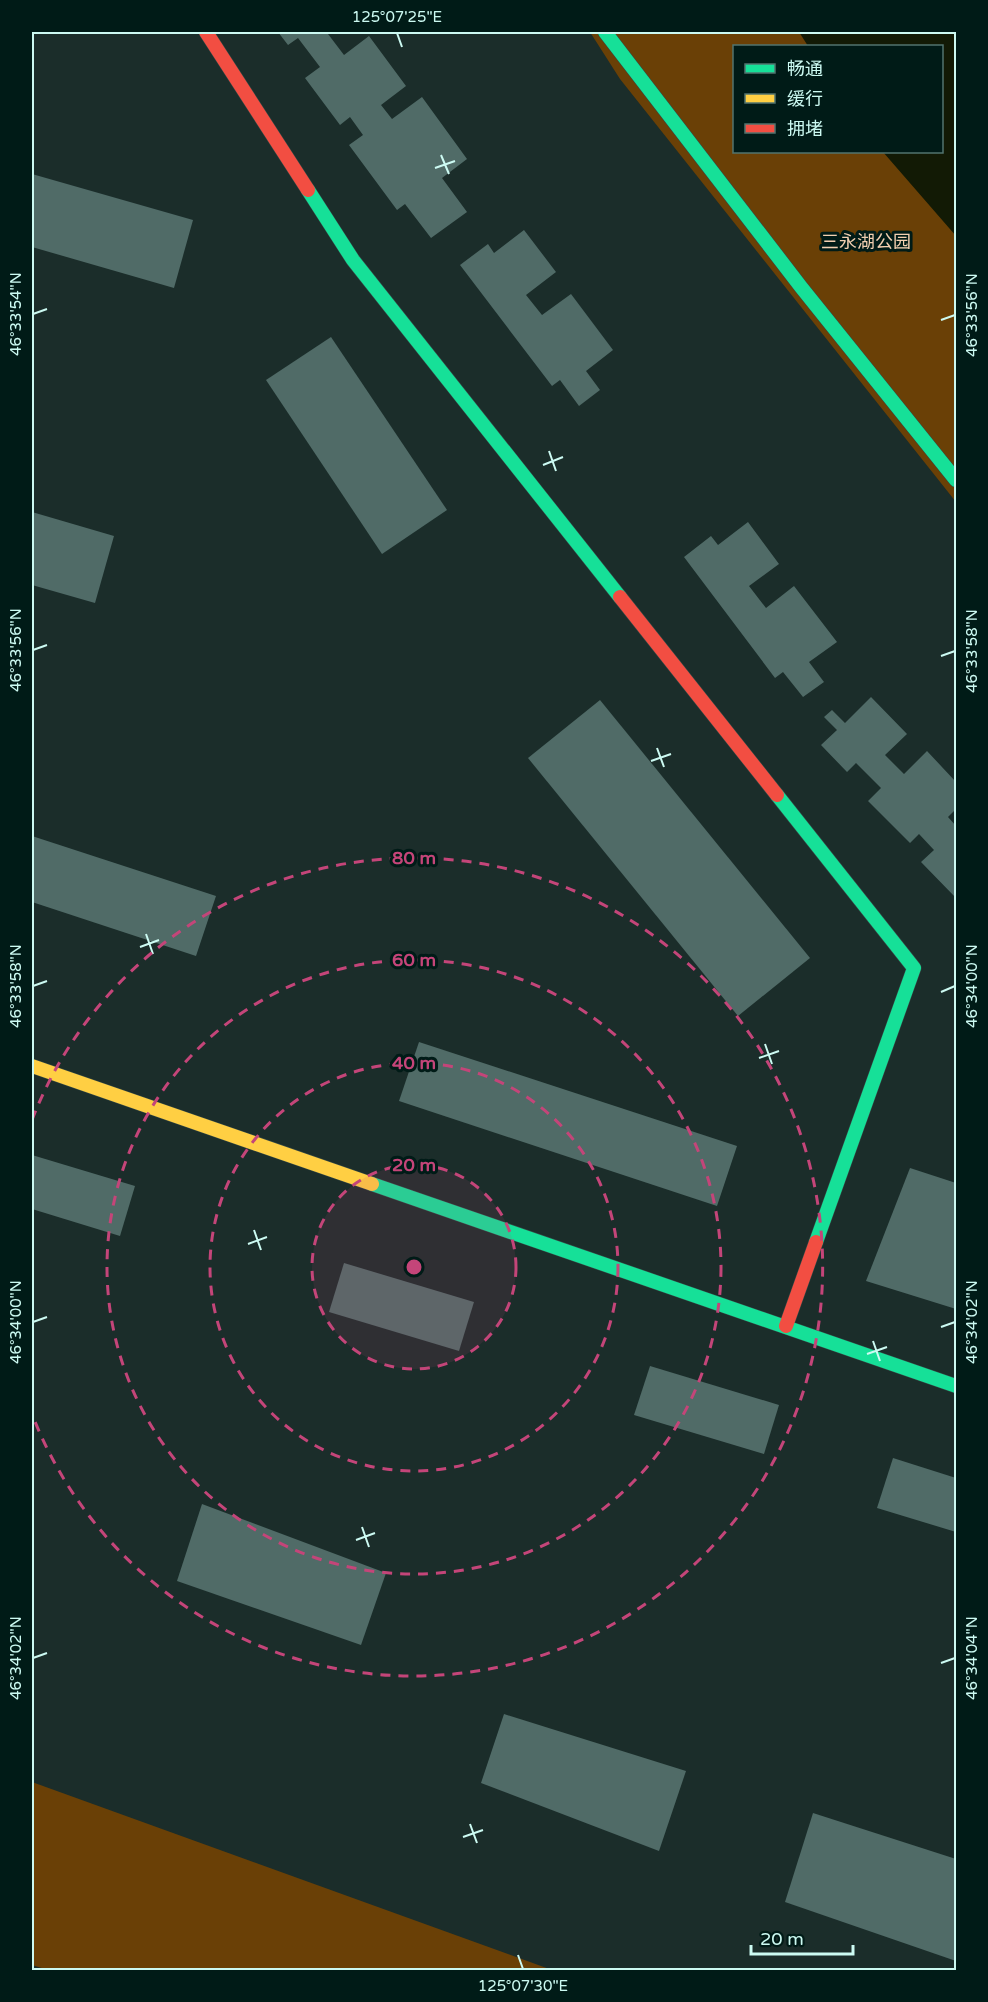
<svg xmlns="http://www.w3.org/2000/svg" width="988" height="2002" font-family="'Varela Round','Noto Sans SC',sans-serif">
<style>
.green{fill:#6a4006;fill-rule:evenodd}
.water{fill:#121a05}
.building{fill:#506b67}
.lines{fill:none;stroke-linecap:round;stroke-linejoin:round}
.fast-casing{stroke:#364a47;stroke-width:15}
.slow-casing{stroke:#364a47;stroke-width:15}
.jam-casing{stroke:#364a47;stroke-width:15}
.fast{stroke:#16e098;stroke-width:14}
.slow{stroke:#ffcf43;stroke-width:14}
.jam{stroke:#f24e42;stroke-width:14}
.ticks{fill:none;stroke:#ccfaf2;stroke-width:2}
.ring{fill:none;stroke:#c44579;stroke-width:3;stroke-dasharray:10 8}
.labels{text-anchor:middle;stroke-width:6;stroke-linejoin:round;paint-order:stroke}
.park-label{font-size:18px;fill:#f3d0b1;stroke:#001b17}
.centre{fill:#c44579;stroke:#001b17;stroke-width:3}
.ring-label{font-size:18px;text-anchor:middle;font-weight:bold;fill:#c44579;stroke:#001b17;stroke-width:6;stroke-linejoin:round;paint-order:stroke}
.neatline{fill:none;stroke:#ccfaf2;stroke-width:2}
.ticks-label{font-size:15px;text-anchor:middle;fill:#ccfaf2}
</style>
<rect width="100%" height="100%" fill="#1b2d2a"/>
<g class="green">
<path d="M590 32H956V502L620 79ZM734 46H942V152H734Z"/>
<path d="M32 1782 552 1970H48L32 1965Z"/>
</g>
<path class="water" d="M799 32H956V236L883 152H942V46H808Z"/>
<g class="building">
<path d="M278 32H331L328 34 344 55 369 36 406 86 381 105 392 119 422 97 467 159 442 178 467 212 431 238 405 204 397 210 349 145 363 135 350 117 340 125 305 78 320 67 298 38 288 45Z"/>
<path d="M32 174 193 220 174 288 32 247Z"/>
<path d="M524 230 556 272 526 295 542 315 571 294 613 350 586 371 600 390 579 406 560 380 552 386 460 265 488 244 494 253Z"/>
<path d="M331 337 447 510 382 554 266 380Z"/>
<path d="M32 512 114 536 95 603 32 585Z"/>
<path d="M748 522 779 564 749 586 766 608 794 586 837 642 809 662 824 682 803 697 783 672 775 678 684 557 711 536 718 545Z"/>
<path d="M871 697 907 734 885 755 904 774 927 751 956 782V809L948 817 956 826V898L921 862 934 850 919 834 910 843 868 801 881 788 856 763 847 772 821 745 837 730 824 717 832 710 845 723Z"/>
<path d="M600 700 810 958 738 1016 528 758Z"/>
<path d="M32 836 216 896 196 956 32 902Z"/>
<path d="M419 1042 737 1146 717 1206 399 1101Z"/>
<path d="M32 1155 135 1186 120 1236 32 1209Z"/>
<path d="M910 1168 956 1183V1309L866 1281Z"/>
<path d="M344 1263 474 1302 459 1351 329 1312Z"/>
<path d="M650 1366 779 1405 764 1454 634 1415Z"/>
<path d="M893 1458 956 1478V1532L877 1508Z"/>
<path d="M202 1504 386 1573 361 1645 177 1581Z"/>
<path d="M504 1714 686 1771 659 1851 481 1783Z"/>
<path d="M813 1813 956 1859V1961L785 1902Z"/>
</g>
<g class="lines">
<defs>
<g id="fast">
<path d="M605 32 801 287 956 480"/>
<path d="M308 190 353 260 620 597"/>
<path d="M777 795 914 968 816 1242"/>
<path d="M372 1184 956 1386"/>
</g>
<path id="slow" d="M32 1066 372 1184"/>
<g id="jam">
<path d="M206 32 308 190"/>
<path d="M620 597 777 795"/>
<path d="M786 1326 816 1242"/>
</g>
</defs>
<use href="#fast" class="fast-casing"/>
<use href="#slow" class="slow-casing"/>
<use href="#jam" class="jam-casing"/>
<use href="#fast" class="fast"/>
<use href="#slow" class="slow"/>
<use href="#jam" class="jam"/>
</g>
<path class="ticks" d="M397 33 402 47M441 155 449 174M435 168 455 161M33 314 47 309M941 320 955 315M549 451 556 471M543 465 563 457M33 650 47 645M941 656 955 651M657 748 664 767M651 761 671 754M146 934 153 954M140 947 159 940M33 986 47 981M941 992 955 986M765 1044 772 1064M759 1058 779 1051M254 1230 261 1250M248 1244 267 1237M33 1322 47 1317M941 1327 955 1322M873 1341 880 1361M867 1354 887 1347M362 1527 369 1547M356 1540 375 1533M33 1658 47 1653M941 1663 955 1658M470 1824 477 1843M463 1837 483 1830M518 1955 523 1969"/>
<circle cx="414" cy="1267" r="102" fill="#c44579" fill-opacity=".12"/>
<g class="ring">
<circle cx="414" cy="1267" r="102"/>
<circle cx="414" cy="1267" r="204"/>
<circle cx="414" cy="1267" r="307"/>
<path d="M32 1120A409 409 0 1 1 32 1414"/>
</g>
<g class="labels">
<g class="park-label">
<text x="866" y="248">三永湖公园</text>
</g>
</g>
<circle cx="414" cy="1267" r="9" class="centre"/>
<g class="ring-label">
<text x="414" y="864">80 m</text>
<text x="414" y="966">60 m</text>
<text x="414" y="1069">40 m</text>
<text x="414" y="1171">20 m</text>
</g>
<rect width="988" height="2002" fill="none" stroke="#001b17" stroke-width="66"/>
<rect x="733" y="45" width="210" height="108" fill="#001b17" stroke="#52746f" stroke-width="1.5"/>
<rect x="745" y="64" width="30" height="9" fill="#16e098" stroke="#52746f" stroke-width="1.5"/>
<text x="787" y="75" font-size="18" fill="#ccfaf2">畅通</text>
<rect x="745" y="94" width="30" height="9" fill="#ffcf43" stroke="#52746f" stroke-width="1.5"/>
<text x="787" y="105" font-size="18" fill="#ccfaf2">缓行</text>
<rect x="745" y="124" width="30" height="9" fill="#f24e42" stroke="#52746f" stroke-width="1.5"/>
<text x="787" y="135" font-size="18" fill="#ccfaf2">拥堵</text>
<path d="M751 1945v9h102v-9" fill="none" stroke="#ccfaf2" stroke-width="3"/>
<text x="760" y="1945" font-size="18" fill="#ccfaf2" stroke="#001b17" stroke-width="4.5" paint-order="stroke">20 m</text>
<rect x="33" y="33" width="922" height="1936" class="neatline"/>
<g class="ticks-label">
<text x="397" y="22">125°07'25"E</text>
<text transform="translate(16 314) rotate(-90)" y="5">46°33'54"N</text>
<text transform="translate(972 315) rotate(-90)" y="5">46°33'56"N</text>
<text transform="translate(16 650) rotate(-90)" y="5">46°33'56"N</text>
<text transform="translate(972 651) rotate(-90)" y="5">46°33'58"N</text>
<text transform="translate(16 986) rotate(-90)" y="5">46°33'58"N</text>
<text transform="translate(972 986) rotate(-90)" y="5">46°34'00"N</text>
<text transform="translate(16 1322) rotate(-90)" y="5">46°34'00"N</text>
<text transform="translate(972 1322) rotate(-90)" y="5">46°34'02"N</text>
<text transform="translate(16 1658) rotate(-90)" y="5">46°34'02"N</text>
<text transform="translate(972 1658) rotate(-90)" y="5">46°34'04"N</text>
<text x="523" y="1991">125°07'30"E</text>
</g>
</svg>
